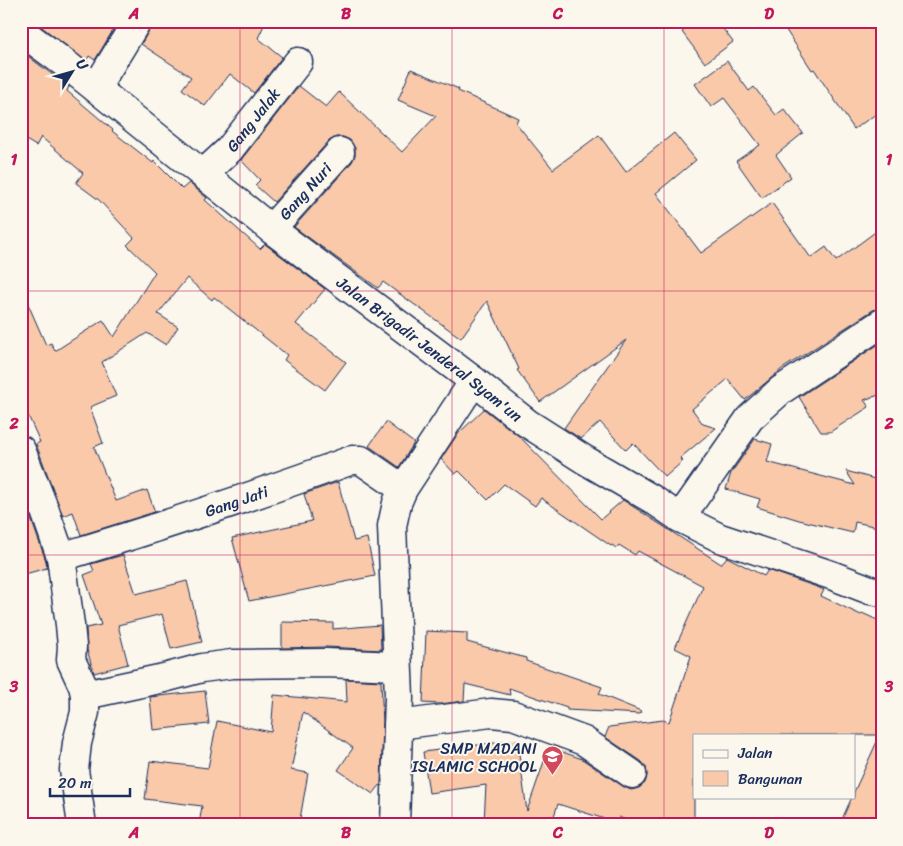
<svg xmlns="http://www.w3.org/2000/svg" width="903" height="846" font-family="Sriracha,sans-serif">
<style>
.building{fill:#fac9aa;stroke:#1b2f5e}
.lines{fill:none;stroke-linecap:round;stroke-linejoin:round}
.minor-casing{stroke:#1b2f5e;stroke-width:31}
.minor{stroke:#fbf7ec;stroke-width:28}
.grid{fill:none;stroke:#c2185b;stroke-width:1;stroke-opacity:0.55}
.labels{text-anchor:middle;stroke-width:4;stroke-linejoin:round;paint-order:stroke}
.street-label{font-size:16px;fill:#1b2f5e;stroke:#fbf7ec}
.poi-label{font-size:16px;fill:#1b2f5e;stroke:#fbf7ec;text-anchor:end}
.neatline{fill:none;stroke:#c2185b;stroke-width:2}
.grid-label{font-size:16px;text-anchor:middle;font-weight:bold;fill:#c2185b}
</style>
<rect width="100%" height="100%" fill="#fbf7ec"/>
<filter id="ink" filterUnits="userSpaceOnUse"><feTurbulence type="fractalNoise" baseFrequency=".02" numOctaves="2"/><feDisplacementMap in="SourceGraphic" scale="10" xChannelSelector="R" yChannelSelector="G"/><feConvolveMatrix kernelMatrix="1 2 1 2 8 2 1 2 1" color-interpolation-filters="sRGB"/></filter>
<g filter="url(#ink)">
<g class="building">
<path d="M34 21H106L115 27 95 60 89 56 86 61Z"/>
<path d="M153 21H266L258 38 282 57 254 93 230 74 205 106 182 89 191 77 141 44 150 29Z"/>
<path d="M696 21H717L733 42 705 63 682 32Z"/>
<path d="M780 21H882V110L854 129 814 69 812 70Z"/>
<path d="M21 51 69 87 67 91 113 130 112 131 153 163 154 161 182 189 189 183 207 198 205 200 260 249 265 244 325 289 296 324 346 362 325 390 284 360 287 355 214 297 212 300 187 278 158 314 178 327 166 345 147 333 102 362 116 396 90 407 103 443 94 447 116 501 147 490 155 512 81 535 73 512 63 516 36 444 40 442 21 400V288L46 345 51 343 55 351 103 320 114 337 155 272 127 245 134 238 99 200 76 183 83 173 41 137 36 146 21 137Z"/>
<path d="M727 61 749 91 754 87 776 115 784 109 803 133 776 155 791 177 762 198 736 161 760 145 724 98 711 107 695 84Z"/>
<path d="M411 69 459 89 458 91 518 118 516 123 553 169 599 135 626 172 674 133 696 160 656 193 701 253 772 203 811 258 826 247 836 261 882 227V307L873 310 782 369 745 400 728 379 692 409 703 424 716 428 680 458 683 461 665 477 633 443 626 450 600 422 581 439 564 428 626 340 540 402 517 370 519 369 487 301 461 338 383 282 378 288 294 227 352 162 355 155V148L350 140 343 137H336L329 141 274 202 255 185 260 180 241 160 299 86 326 107 339 92 402 152 436 116 398 100Z"/>
<path d="M882 342V394L864 400 869 407 830 432H821L799 397Z"/>
<path d="M484 409 520 437 601 519 623 500 721 564 727 557 764 576 768 570 817 587 824 590 821 596 861 615 862 613 882 622V825H860L843 817 852 797H854V792L880 735H694V825H638L619 817 617 823 558 804 551 825H522L484 822 486 785 429 793 423 752 517 740 527 811 549 747 582 759 624 787 631 790 639 788 645 783 647 776 646 767 641 761 605 737 609 727 663 720 669 722 691 656 675 648 703 586 638 551 635 555 619 545 616 548 612 545 611 546 541 498 535 506 504 484 488 500 459 471 455 474 441 459 457 435Z"/>
<path d="M386 422 414 443 399 467 369 446Z"/>
<path d="M755 439 772 444 767 462 855 485 846 471 882 481V528L855 522 853 533 799 520 757 507 760 499 726 489 731 473Z"/>
<path d="M338 482 354 541 367 538 375 576 249 601 232 538 312 521 304 494Z"/>
<path d="M21 495 30 516 46 561 47 568 21 575Z"/>
<path d="M123 555 136 594 187 581 202 642 171 649 162 614 118 625 128 664 94 673 87 650 86 628 101 625 84 575 94 571 91 564Z"/>
<path d="M282 622 333 623V629L380 625 381 650 327 647 282 648Z"/>
<path d="M426 631 467 633V642L526 658V661L602 687 599 694 641 711 640 714 567 710V708L509 688 510 695 465 684 464 701 440 704 423 703Z"/>
<path d="M346 679 381 681 383 722 381 784 373 794 338 770 353 748 303 712 291 770 308 773 299 825H199L202 806 145 799 150 761 208 768 217 721 271 732 274 695 347 702Z"/>
<path d="M205 691 209 724 153 730 150 697Z"/>
</g>
<g class="lines">
<defs>
<g id="minor">
<path id="s1" d="M21 31 67 65 271 229 474 381 527 423 585 460 652 499 680 518 720 538 831 575 870 590 882 592"/>
<path d="M96 88 137 21"/>
<path id="s2" d="M203 174 229 150 298 62"/>
<path id="s3" d="M271 229 340 152"/>
<path d="M21 450 45 511 61 557 70 625 72 646 71 660 83 686 85 695V712L77 743 74 770 82 825"/>
<path d="M680 518 750 418 781 390 882 323"/>
<path id="s4" d="M61 557C159 528 256 495 352 460H361L403 489"/>
<path d="M85 695 164 678 202 668 232 664 326 663 397 666"/>
<path d="M398 725 491 713 513 715 584 741 632 774"/>
<path d="M395 825 399 697 392 526 397 503 403 489 474 381"/>
</g>
</defs>
<use href="#minor" class="minor-casing"/>
<use href="#minor" class="minor"/>
</g>
</g>
<path class="grid" d="M240 21V825M452 21V825M664 21V825M21 291H882M21 555H882"/>
<defs>
<symbol id="school-pin" viewBox="-11 -11 22 30"><path d="M0 17L-7.5 6A9.5 9.5 0 1 1 7.5 6Z" fill="#d1495b" stroke="#fbf7ec"/><path d="M0-5L7-2L0 1L-7-2ZM-4 1L0 2.5L4 1V4Q0 6-4 4Z" fill="#fff"/></symbol>
</defs>
<g fill-rule="evenodd">
<use href="#school-pin" x="540" y="744" width="25" height="34"/>
</g>
<g class="labels">
<g class="street-label">
<text dy="6" stroke="none"><textPath href="#s2" startOffset="74">Gang Jalak</textPath></text>
<text dy="6" stroke="none"><textPath href="#s3" startOffset="51">Gang Nuri</textPath></text>
<text dy="6" stroke="none"><textPath href="#s1" startOffset="518">Jalan Brigadir Jenderal Syam'un</textPath></text>
<text dy="6" stroke="none"><textPath href="#s4" startOffset="184">Gang Jati</textPath></text>
</g>
<g class="poi-label">
<text x="537" y="754">SMP MADANI<tspan x="537" dy="18">ISLAMIC SCHOOL</tspan></text>
</g>
</g>
<rect width="903" height="846" fill="none" stroke="#fbf7ec" stroke-width="55"/>
<rect x="693" y="734" width="162" height="65" fill="#fbf7ec" stroke="#a1a7b3"/>
<rect x="703" y="750" width="25" height="8" fill="#fbf7ec" stroke="#a1a7b3"/>
<text x="738" y="758" font-size="15" fill="#1b2f5e">Jalan</text>
<rect x="703" y="771" width="25" height="15" fill="#fac9aa" stroke="#a1a7b3"/>
<text x="738" y="784" font-size="15" fill="#1b2f5e">Bangunan</text>
<g transform="translate(72 72) rotate(53)" stroke="#fbf7ec" stroke-width="4" paint-order="stroke">
<path d="M0-4L9 19L0 12L-9 19Z" fill="#1b2f5e"/>
<text y="-8" font-size="14" font-weight="bold" text-anchor="middle" fill="#1b2f5e">U</text>
</g>
<path d="M50 788v8h80v-8" fill="none" stroke="#1b2f5e" stroke-width="2.5"/>
<text x="58" y="788" font-size="15" fill="#1b2f5e" stroke="#fbf7ec" stroke-width="4" paint-order="stroke">20 m</text>
<rect x="28" y="28" width="848" height="790" class="neatline"/>
<g class="grid-label">
<text x="134" y="19">A</text>
<text x="346" y="19">B</text>
<text x="558" y="19">C</text>
<text x="769" y="19">D</text>
<text x="14" y="165">1</text>
<text x="889" y="165">1</text>
<text x="14" y="429">2</text>
<text x="889" y="429">2</text>
<text x="14" y="692">3</text>
<text x="889" y="692">3</text>
<text x="134" y="838">A</text>
<text x="346" y="838">B</text>
<text x="558" y="838">C</text>
<text x="769" y="838">D</text>
</g>
</svg>
